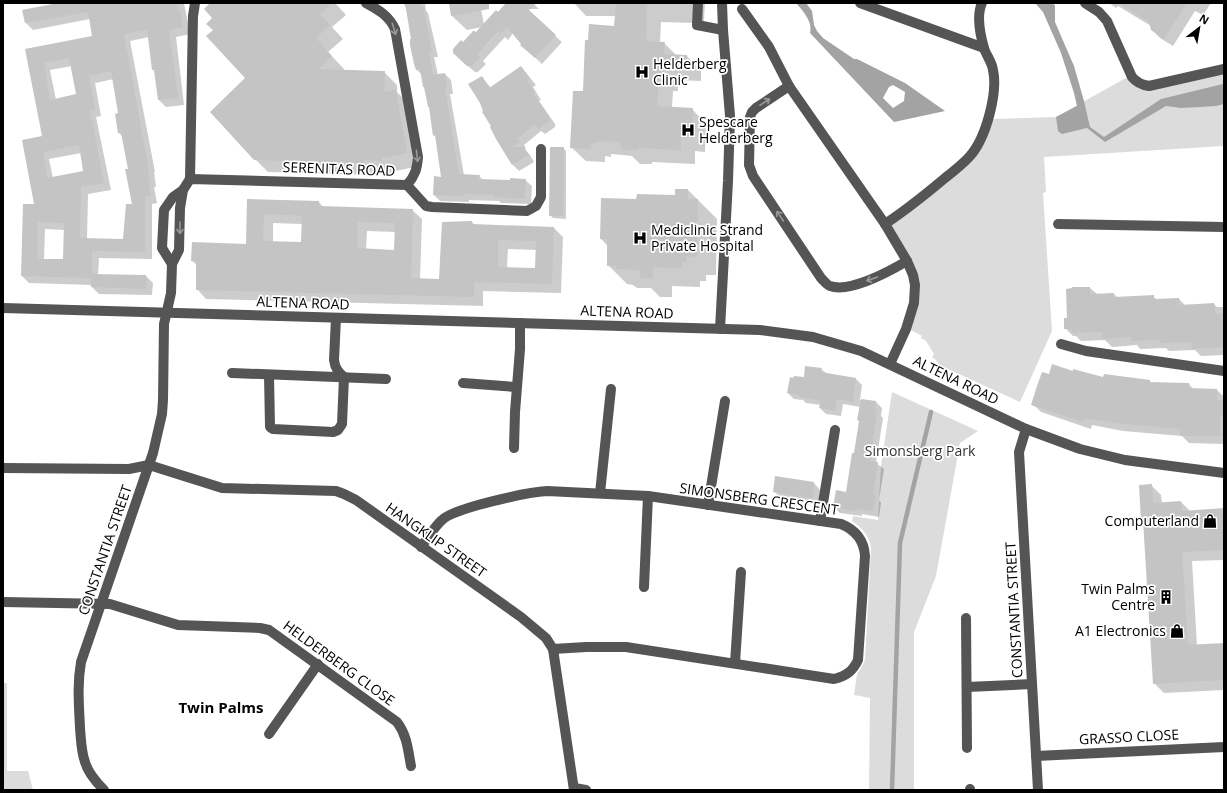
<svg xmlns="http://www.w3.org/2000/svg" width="1227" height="793" font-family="'Open Sans',sans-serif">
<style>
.green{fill:#dcdcdc}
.water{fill:#a3a3a3;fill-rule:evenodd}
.shadow{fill:#0003;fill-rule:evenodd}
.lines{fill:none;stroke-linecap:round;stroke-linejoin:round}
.stream{stroke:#a3a3a3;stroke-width:4.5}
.building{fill:#c4c4c4;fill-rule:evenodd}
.minor{stroke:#555;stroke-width:10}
.oneway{stroke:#999}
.labels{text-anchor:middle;stroke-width:3.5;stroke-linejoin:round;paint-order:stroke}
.poi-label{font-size:14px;fill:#000;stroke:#fff;text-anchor:start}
.street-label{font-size:14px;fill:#000;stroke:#fff}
.park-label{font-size:14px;fill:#333;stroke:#fff}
.neighbourhood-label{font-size:15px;font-weight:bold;fill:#000;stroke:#fff}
</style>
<rect width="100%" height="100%" fill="#fff"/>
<g class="green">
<path d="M1224 69V146L1044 157 1046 192 1043 193 1052 331 1020 402 939 365 936 360 932 357 934 354 926 341 921 338 922 336 907 328 916 285 888 224 959 167 990 119 1056 117 1124 79 1131 77 1142 85Z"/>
<path d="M892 392 978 431 960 443 936 576 914 632V790H869L870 698 854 695 857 674 863 665 865 659 871 549C870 536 862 528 852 521L853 516 878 520 881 466Z"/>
<path d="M3 683H7V771H28L33 790H3Z"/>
</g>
<g class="water">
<path d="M796 3H806L812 11 814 25 817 31 823 38 854 59H857L905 83 945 111 894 122 810 33C813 22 803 11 796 3ZM893 85 905 92 904 101 893 108 883 98 889 87Z"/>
<path d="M1035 3H1051L1055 5V22L1074 66 1084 101 1090 127 1104 137 1161 99 1223 84 1224 104 1216 106 1200 107 1181 108 1166 106 1105 142 1087 128 1062 134 1058 131 1056 117 1077 106 1074 93 1061 53 1043 12Z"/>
</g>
<g class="shadow">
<path d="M64 3H184L190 34 176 37 184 105 166 107 159 100 149 37 130 41 155 172H154L156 187H154L157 203 152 204V259L99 258 98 275 146 276 153 283 152 295 99 294 92 287V285L29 283 22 276 36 205 43 137 26 49 93 37 90 19 33 30 26 23 24 11ZM72 66 78 95 56 100 50 70ZM114 79 120 114 119 133 123 137 129 170 133 205 124 240 87 239 88 194 111 190 96 117 101 116 95 83ZM81 153 85 171 53 178 49 159ZM45 229 65 230 64 260H44Z"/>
<path d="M212 3H335L346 15 332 27 343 39 328 52 344 69 343 71 384 72 397 85V92L409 104 420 166 395 171V173H377V175L268 172 255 159 247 78 214 30Z"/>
<path d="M404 3H425L426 11 428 13 438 57H434L438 75 445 74 451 80 453 94H450L464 175 479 176 483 180H525L532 186 531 204 501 203 499 201 469 200V202L440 201 434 195 442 178 436 137 434 135 430 108 422 75 416 69 408 11 406 9Z"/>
<path d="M450 3H480L484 25 498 13 508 3H533L539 9H516L541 23 562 42 542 64 528 51 513 33 508 40 505 37 483 61 486 64 478 72H475L461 60 463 43 474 31 477 33 482 27 467 30 452 16Z"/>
<path d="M574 3H705L704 21H697L696 23 661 22 660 43H664L677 56H687L701 71V81L678 80V91H673L672 108 692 109 706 124 705 152 695 151V164L652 162V164H640L632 156 611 154V157L605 156V162L586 161 571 147 584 92 615 27 616 16H586Z"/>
<path d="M1109 3H1211L1203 15 1195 11 1173 46 1160 38 1152 30 1151 26 1118 6 1116 8Z"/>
<path d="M521 67 536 85 533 87 541 100 539 101 555 124V127L545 134 541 131 524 145 526 148 524 149 530 155 534 162 519 171 513 165 483 112 482 77 491 88Z"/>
<path d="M563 148 566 151V219L553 218 550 215Z"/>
<path d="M688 190 717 219 716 275H706V281H700V287L672 286V297H660L651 288H637L633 285 627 284 608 265V246L601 239 637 200 676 196Z"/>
<path d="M248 200 319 202 323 207 412 210 422 219 420 280H440L472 222 475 225 554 228 563 237 561 293 483 291V306L206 299 197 289V265L192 261 247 245ZM273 223 302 224V243L273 242ZM367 231 396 232 395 251 366 250ZM508 249 537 250 536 269 507 268Z"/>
<path d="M1090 288 1097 294H1114L1118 298 1153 296 1157 300 1179 299 1186 306 1214 304 1217 307H1224V355L1201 356 1195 350 1169 351 1166 348 1140 349 1137 345 1112 347 1105 340 1081 341 1076 336H1073L1065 328 1068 319Z"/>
<path d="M821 369 827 374 856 379 862 385 860 400 876 402 882 408 881 416 883 418 876 463 884 469 879 500 881 503 879 517 862 514V516L840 513 834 507 847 493 860 422 858 420 860 407 843 404 841 416 826 414 820 408 821 405 806 403 803 400 794 399 788 393 805 378Z"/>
<path d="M1073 372 1104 378 1149 381 1152 383 1189 384 1194 390H1217L1222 395H1224V444L1189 443 1182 436 1123 431 1092 425 1091 429 1041 412 1033 404 1049 376Z"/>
<path d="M814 483 820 490 818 504 781 498 774 491Z"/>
<path d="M1151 485 1161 495 1162 503 1181 502 1190 511 1224 509V560L1192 561 1197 645 1224 644V690L1164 693 1154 683 1145 523 1142 520Z"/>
<path d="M930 789H953L954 790H930Z"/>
</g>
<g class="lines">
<path class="stream" d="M892 790 900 543 931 412"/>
</g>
<g class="building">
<path d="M58 3H177V11L180 10 183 27 169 30 178 98 158 100 154 70H152L147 30 124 34 148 165H147L150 180H148L151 196 145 197V252L92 251V274L146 275V289L91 287V278L21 276 23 204H34L22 140 42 136 25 49 92 36 88 12 25 23 22 10ZM69 58 76 94 50 100 44 63ZM111 71 118 113 115 114 118 133H121L128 169H125L132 204H126L123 239 80 238 81 187 104 183 90 110 95 109 89 76ZM79 145 83 171 47 178 43 152ZM38 222 64 223 63 259H37Z"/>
<path d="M210 3H332L320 14 330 25 316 38 332 56 318 69 385 71 384 92 396 90 407 153 382 158V161L364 160V163L254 160 210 112 245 78 206 36 213 30 206 24 212 18 204 9Z"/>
<path d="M405 3H420L421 6H423L432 51H429L433 75 445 73 447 88H445L459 174 480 175 479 179 510 180V178L526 179 525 199 494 197V195L464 194 463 196 433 195 434 176 441 177 435 135 433 136 429 107H428L424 87H423L420 69 416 70 414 64 410 45V39H411Z"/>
<path d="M449 3H489V9L451 16Z"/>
<path d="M506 3H536L529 10 556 35 535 58 520 45 521 44 507 27 500 34 498 31 477 54 480 57 472 66H467L453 53V49L461 40 463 42 474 30 475 33 496 10 498 12Z"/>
<path d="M616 3H647L646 41 665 42 664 54 687 55V67L664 66V77H659L657 106 693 108 691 138 681 137V150L638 148V150H624L618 142 597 141V143H591V149L570 148 573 91H583L585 40H588L589 24 614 26Z"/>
<path d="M1118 3H1187L1164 39 1151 30 1149 22Z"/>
<path d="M521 66 530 78 527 80 535 93 533 94 549 116V121L538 129 535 124 518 138 520 141 512 147H524L529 155 512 165 496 139 490 127 491 126 482 112 483 111 480 103 468 84 482 76 489 88Z"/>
<path d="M550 147H564L563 216H549Z"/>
<path d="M675 189H688V199H698L697 257 687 256V262H682V268L653 267V278H640V270L616 269 617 266H607V239H600L601 198 636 199 637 194 675 195Z"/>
<path d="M247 199 319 201V206L413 209 411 278 439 279 442 222 472 221V224L554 227 552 284 474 282V297L196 290V261H191L192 242 246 244ZM264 214 302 216 301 242 263 241ZM358 222 395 223 394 250 357 248ZM498 240 536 241 535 268 498 267Z"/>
<path d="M1072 287H1090V294L1114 293V297L1154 295V299L1179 298 1180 305 1214 303 1215 314 1224 313V347L1192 349 1191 342 1160 343V340L1131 341V337L1103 339 1102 332 1072 333 1071 329H1064V318H1067L1066 289 1072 288Z"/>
<path d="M1052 364 1073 371V369L1103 377 1104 374 1150 380V382L1189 383V388L1217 389V400H1223V416H1220V436H1180V429L1115 423 1084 418 1083 422 1037 407 1031 405 1036 389 1042 372 1049 374Z"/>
<path d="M805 366 822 368 821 372 856 378 853 402 837 399 835 411 819 408 821 401 799 397V395L787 393 790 377 793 378 794 376 804 377Z"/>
<path d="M861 399 876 401 875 410 877 411 870 461 878 462 873 495H876L873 511 856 509V511L833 507 836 490 846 492 852 453H854L859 421 857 420Z"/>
<path d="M775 476 814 482 812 498 773 492Z"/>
<path d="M1152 484 1153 503 1181 501 1182 511 1224 508V550L1182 552 1188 645 1224 643V680L1153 684 1143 520H1141L1139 485Z"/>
</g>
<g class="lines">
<g class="minor">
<path d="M698 3 697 25 723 30"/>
<path d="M860 3 984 48"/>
<path d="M1085 3 1099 12 1107 21 1132 77C1137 83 1142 85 1149 86L1224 69"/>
<path d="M742 9 769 47 789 86 885 224 907 261 913 275 915 285 914 303 906 329 890 364"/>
<path d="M789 86 756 108 752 112 750 117 749 165 753 176 821 278C824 281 827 285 830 286 850 293 890 271 907 261"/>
<path d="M190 179 193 16 195 3"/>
<path d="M407 185 426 206 432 207 527 211 536 206 541 197V149"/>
<path d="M885 224C906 210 926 194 945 178 954 171 963 164 970 156 986 138 998 93 993 70 992 62 986 55 984 48 980 34 976 16 982 3"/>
<path d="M1058 224 1224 227"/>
<path d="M172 264 162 248 164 210 173 197 183 190"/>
<path d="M3 308 760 330 813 337 861 351 1026 429 1080 449 1125 460 1224 473"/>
<path d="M720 329 728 181 730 116 723 30 722 3"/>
<path d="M1061 344 1086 351 1224 371"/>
<path d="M232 373 386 379"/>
<path d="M269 375 270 427 273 429 333 432 338 430 342 424 344 377C338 372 335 368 334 360L336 318"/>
<path d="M463 383 516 387"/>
<path d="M1026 429 1019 452 1038 790"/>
<path d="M514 448 515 412 520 349V323"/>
<path d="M3 468 129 469 149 465 222 488 336 491 344 494 356 500 521 617 546 638 553 649 574 790"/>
<path d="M600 493 611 389"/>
<path d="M708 505 725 401"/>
<path d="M820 521 835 430"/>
<path d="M421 547C428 538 434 527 442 520 454 508 528 492 547 491L648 496 841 524C856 530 864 540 865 556L858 660C853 671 846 676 834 679L626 647H586L553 649"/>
<path d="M644 587 648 496"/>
<path d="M3 602 110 604 178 625 260 628 269 630 397 722C407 735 408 750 411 766"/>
<path d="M966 618 967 748"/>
<path d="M735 663 741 572"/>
<path d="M967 687 1032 684"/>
<path d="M269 734 318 664"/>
<path d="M1036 756 1224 747"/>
<path d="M574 788 586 790"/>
<path d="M970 789V790"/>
<path d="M104 790C96 782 88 773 85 762 81 751 81 739 80 728 79 705 77 685 81 662L153 453 162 414 163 400 164 324 171 293 172 264 179 250 180 208 183 190 190 179 407 185C415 176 417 169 418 157L395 29C389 16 379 10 366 3"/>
</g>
</g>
<defs><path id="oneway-shaft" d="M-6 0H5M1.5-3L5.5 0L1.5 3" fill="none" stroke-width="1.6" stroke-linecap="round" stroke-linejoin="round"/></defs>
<g class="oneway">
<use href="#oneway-shaft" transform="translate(394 29) rotate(73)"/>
<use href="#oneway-shaft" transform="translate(765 102) rotate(-33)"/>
<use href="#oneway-shaft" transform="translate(417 156) rotate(84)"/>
<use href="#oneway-shaft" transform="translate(780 216) rotate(-124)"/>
<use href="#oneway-shaft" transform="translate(180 228) rotate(91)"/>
<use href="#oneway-shaft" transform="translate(872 279) rotate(161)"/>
</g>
<defs>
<symbol id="hospital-bare" viewBox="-9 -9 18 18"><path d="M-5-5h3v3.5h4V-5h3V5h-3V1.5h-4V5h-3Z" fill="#000" stroke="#fff" stroke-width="2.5" paint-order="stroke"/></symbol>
<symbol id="shop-bare" viewBox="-9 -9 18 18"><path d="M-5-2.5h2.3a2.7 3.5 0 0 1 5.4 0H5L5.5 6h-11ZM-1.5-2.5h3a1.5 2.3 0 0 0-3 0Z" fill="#000" stroke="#fff" stroke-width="2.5" paint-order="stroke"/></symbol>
<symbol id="building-bare" viewBox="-9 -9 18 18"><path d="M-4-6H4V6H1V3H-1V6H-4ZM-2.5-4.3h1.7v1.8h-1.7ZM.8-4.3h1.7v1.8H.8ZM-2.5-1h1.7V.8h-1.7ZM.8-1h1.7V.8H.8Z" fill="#000" stroke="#fff" stroke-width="2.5" paint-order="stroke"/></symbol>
</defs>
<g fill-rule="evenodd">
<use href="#hospital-bare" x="632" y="62" width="20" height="20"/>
<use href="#hospital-bare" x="678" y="120" width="20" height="20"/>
<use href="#hospital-bare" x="630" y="228" width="20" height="20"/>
<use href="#shop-bare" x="1200" y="511" width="20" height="20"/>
<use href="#building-bare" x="1156" y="587" width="20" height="20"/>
<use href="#shop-bare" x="1167" y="621" width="20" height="20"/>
</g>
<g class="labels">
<g class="poi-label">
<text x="653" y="69">Helderberg<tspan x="653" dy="16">Clinic</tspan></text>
<text x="699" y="127">Spescare<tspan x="699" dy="16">Helderberg</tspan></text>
<text x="651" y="235">Mediclinic Strand<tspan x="651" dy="16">Private Hospital</tspan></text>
<text x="1199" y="526" text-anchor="end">Computerland</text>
<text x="1155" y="594" text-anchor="end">Twin Palms<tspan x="1155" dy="16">Centre</tspan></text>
<text x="1166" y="636" text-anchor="end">A1 Electronics</text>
</g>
<g class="street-label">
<text transform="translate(339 169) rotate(2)" y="5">SERENITAS ROAD</text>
<text transform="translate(303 303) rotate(2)" y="5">ALTENA ROAD</text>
<text transform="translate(627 312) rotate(2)" y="5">ALTENA ROAD</text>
<text transform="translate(956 380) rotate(26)" y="5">ALTENA ROAD</text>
<text transform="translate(759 499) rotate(8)" y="5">SIMONSBERG CRESCENT</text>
<text transform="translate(436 540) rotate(35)" y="5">HANGKLIP STREET</text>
<text transform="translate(105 550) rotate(-71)" y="5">CONSTANTIA STREET</text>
<text transform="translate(1014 610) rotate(-93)" y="5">CONSTANTIA STREET</text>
<text transform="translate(339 663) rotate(36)" y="5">HELDERBERG CLOSE</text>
<text transform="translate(1129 737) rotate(-3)" y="5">GRASSO CLOSE</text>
</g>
<g class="park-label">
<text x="920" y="456">Simonsberg Park</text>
</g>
<g class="neighbourhood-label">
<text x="221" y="713">Twin Palms</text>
</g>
</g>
<rect width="1227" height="793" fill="none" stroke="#000000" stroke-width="8"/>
<g transform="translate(1199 28) rotate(31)" stroke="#ffffff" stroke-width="3" paint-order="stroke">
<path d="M0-3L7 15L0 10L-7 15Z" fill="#000000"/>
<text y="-6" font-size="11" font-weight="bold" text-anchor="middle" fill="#000000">N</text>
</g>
</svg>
